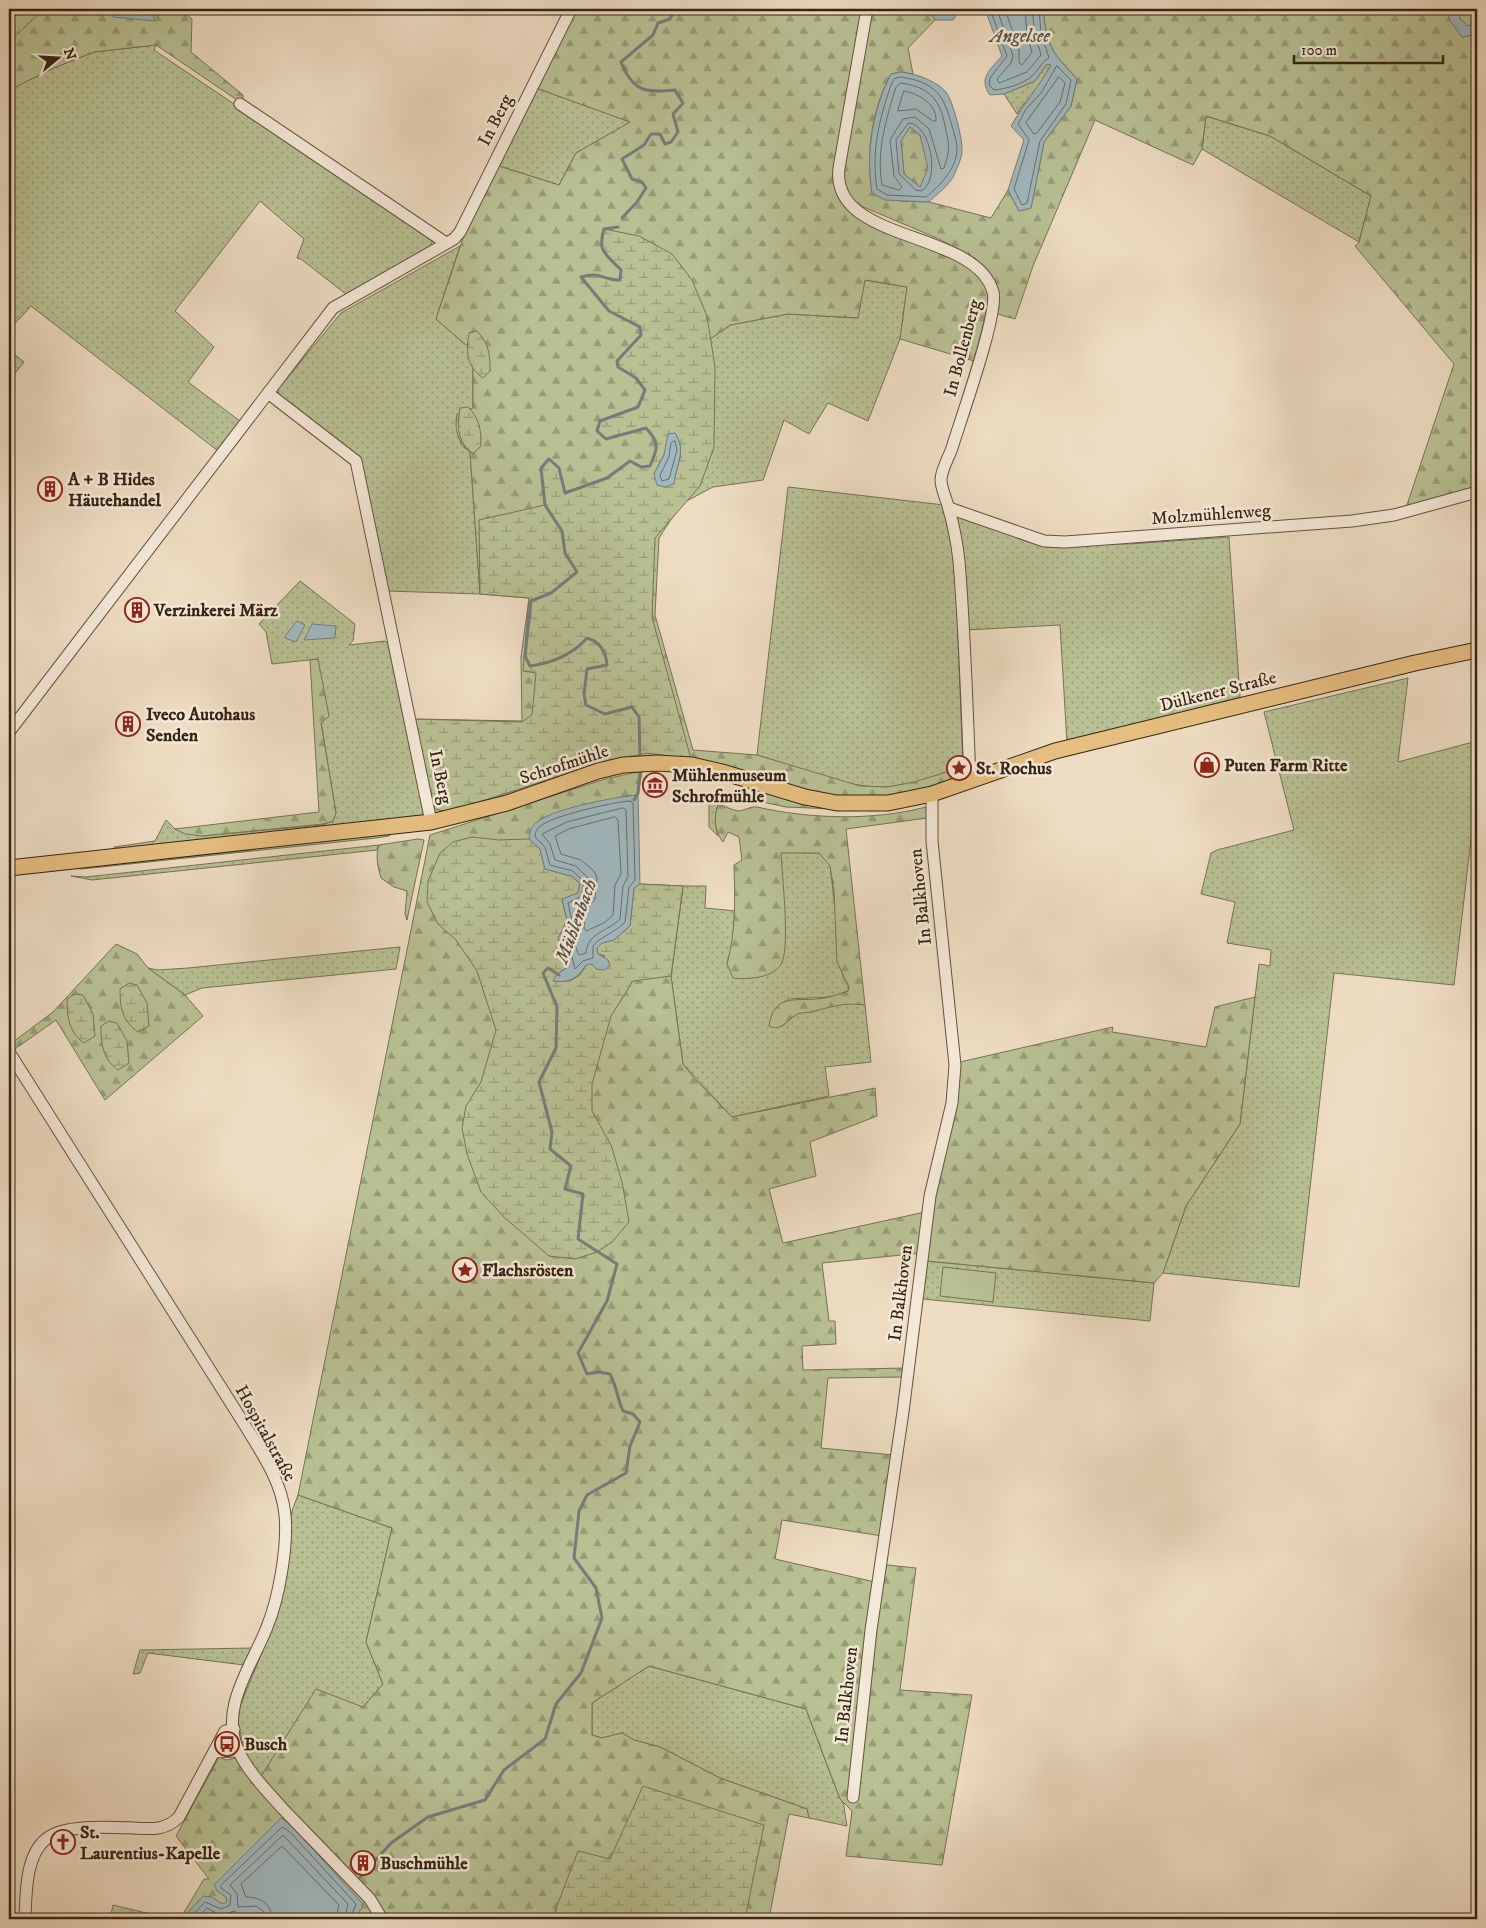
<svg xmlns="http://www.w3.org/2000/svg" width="1486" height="1928" font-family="'IM FELL DW Pica',serif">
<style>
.grass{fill:url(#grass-dots);stroke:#767254}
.forest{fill:url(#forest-firs);stroke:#767254}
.wetland{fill:url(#wetland-marsh);stroke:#767254;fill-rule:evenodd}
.garden{fill:#b8c094;stroke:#767254}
.water{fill:#a0b8bf;stroke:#757d7a;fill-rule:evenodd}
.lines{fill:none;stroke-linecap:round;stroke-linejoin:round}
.shore{stroke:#6a6e69;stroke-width:1}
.stream{stroke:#757d7a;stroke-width:3}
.minor-casing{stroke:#62523f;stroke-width:13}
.major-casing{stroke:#342413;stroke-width:17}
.minor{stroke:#f4e8d7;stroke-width:11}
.major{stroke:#e7be81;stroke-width:15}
.labels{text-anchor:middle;stroke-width:5;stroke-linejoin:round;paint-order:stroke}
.street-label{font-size:18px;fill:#342413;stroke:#f4e8d7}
.poi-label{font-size:18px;font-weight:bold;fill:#342413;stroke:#f4e8d7;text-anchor:start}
.water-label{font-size:19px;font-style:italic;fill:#545047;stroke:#f4e8d7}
</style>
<defs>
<pattern id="grass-dots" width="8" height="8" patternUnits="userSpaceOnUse" patternTransform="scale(1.25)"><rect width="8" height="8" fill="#b8c094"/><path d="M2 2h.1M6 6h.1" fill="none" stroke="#969c78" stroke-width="1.8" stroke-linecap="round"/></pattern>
<pattern id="forest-firs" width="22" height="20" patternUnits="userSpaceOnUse" patternTransform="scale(1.25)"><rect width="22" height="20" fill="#b8c094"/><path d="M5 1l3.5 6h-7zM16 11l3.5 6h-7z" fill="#969c78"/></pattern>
<pattern id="wetland-marsh" width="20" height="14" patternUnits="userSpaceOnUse" patternTransform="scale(1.25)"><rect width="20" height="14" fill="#b8c094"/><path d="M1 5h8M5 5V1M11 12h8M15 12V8" fill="none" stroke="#969c78"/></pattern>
</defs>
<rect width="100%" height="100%" fill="#eedcc2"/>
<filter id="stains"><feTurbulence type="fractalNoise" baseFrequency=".004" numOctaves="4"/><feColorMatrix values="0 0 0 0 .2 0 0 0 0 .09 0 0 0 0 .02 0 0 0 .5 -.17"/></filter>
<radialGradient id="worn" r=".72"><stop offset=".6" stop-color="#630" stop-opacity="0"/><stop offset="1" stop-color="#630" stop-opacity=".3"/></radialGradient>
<g class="grass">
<path d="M156 45 154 50 434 239 429 248 347 295 301 259 297 258 304 239 260 201 175 311 214 347 188 382 240 421 218 451 31 306 9 330V90L53 68 94 52Z"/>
<path d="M1047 64 1051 65 1037 90 1022 106 1017 114 1004 94 1035 81Z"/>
<path d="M536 88 631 122 576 153 559 185 499 166Z"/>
<path d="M1206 116 1270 136 1371 196 1359 242 1202 149Z"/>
<path d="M460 246 436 319 473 351V408L457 414 461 445 470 452 480 594 386 591 360 461 279 397 278 389 341 313Z"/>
<path d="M865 280 907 287 900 339 868 421 828 403 809 434 784 420 763 480 713 487 681 504 657 377 730 325 788 314 857 318Z"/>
<path d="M9 350 24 362 9 381Z"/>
<path d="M788 487 944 505 955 559 963 767C939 775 912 786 886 787 844 788 796 767 757 755Z"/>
<path d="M960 514 1043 544H1129L1229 537 1240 697 1067 743 1060 625 966 630 955 519Z"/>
<path d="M300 581 355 624 353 641 349 645 385 641 392 647 426 816 115 852 114 847 155 841 166 820 175 829 202 836 322 825 333 821 336 813 321 722 318 659 272 664 266 632 259 624Z"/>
<path d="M1408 678 1398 762 1477 741V788L1454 985 1334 973 1299 1287 1163 1273 1186 1206 1240 1124 1259 964 1270 966 1271 950 1227 943 1235 902 1201 894 1211 853 1217 850 1294 830 1264 712Z"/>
<path d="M717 796 722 798C714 809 714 823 718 836L709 827V801Z"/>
<path d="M392 833 389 836 376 838 82 869 73 868Z"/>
<path d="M379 845 377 850 92 880 71 876 86 877Z"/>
<path d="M780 852 819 853 830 865 843 978 849 987 848 991 831 997 789 999 778 1006 771 1017 781 1027 798 1013 849 1002 865 1005 871 1062 825 1067 829 1096 732 1117 683 1064 671 976 683 886H706L705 908 736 911 732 945 727 964 785 946Z"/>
<path d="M400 947 396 969 202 988 185 995 148 968 158 970 188 968Z"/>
<path d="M927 1261 1154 1283 1150 1321 923 1299Z"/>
<path d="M298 1495 392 1528 366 1642 383 1684 363 1707 260 1778 244 1751 238 1721 240 1706 270 1633 280 1592 292 1511Z"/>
<path d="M252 1648 244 1665 148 1653 140 1673 133 1674 140 1650Z"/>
<path d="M649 1666 806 1709 840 1799 843 1801 847 1826 809 1818 807 1809 720 1778 660 1747 634 1740 622 1733 602 1738 592 1735V1703Z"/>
</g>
<g class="forest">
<path d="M9 9H180L192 19 191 52 243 95V104L156 45 94 52 54 68 9 90Z"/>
<path d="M576 9H862L833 178 837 195 849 209 867 223 971 267 986 283 991 304 974 361 900 339 907 287 865 280 858 318 788 314 730 325 657 377 681 504 659 538 655 615 693 750 757 755 860 786 887 787 914 782 963 767 961 775 913 795 852 800 660 757 433 814 412 719 522 721 521 657 529 598 480 594 470 452C458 442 454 430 457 414L473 408V351L436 319 463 238 499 166 559 185 576 153 630 122 536 88Z"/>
<path d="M870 9H929L935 20 908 48 913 74 901 72 891 74C871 111 866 153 872 193L900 201 929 202 991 218 1008 190 1019 211 1031 208 1044 142 1071 106 1077 79C1051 51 1047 47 1043 9H1447L1449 19 1462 37 1477 34V490L1406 508 1454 364 1355 246 1359 242 1371 196 1270 136 1206 116 1202 149 1193 165 1095 120 1033 266 1015 319 997 314 991 278 976 259 939 239 854 203 845 190 842 175Z"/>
<path d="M1460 9H1477V24L1468 26 1460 19Z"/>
<path d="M910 127 920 135 929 168 920 187 904 174 901 141Z"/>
<path d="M318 659 329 716 321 723 336 813 333 821 323 824 202 836 185 834 175 829 319 812 310 660Z"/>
<path d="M642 771 638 795 621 797 563 811 561 930 640 884 683 886 671 976 683 1064 694 1078 732 1117 875 1088 877 1116 810 1142 816 1176 769 1189 783 1243 925 1212 922 1253 822 1263 829 1321H835L836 1344 802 1346 803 1370 907 1368 905 1377 828 1378 821 1448 894 1455 882 1536 782 1520 775 1559 875 1582 878 1564 916 1568 900 1690 972 1695 942 1865 846 1856 852 1811 840 1799 806 1709 649 1666 592 1703V1735L602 1738 622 1733 634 1740 660 1747 720 1778 807 1809 809 1818 789 1814 769 1919H180L204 1879H209L176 1836 219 1757 226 1760 237 1758 260 1778 316 1689 363 1707 383 1684 366 1642 392 1528 298 1495 430 835 605 779Z"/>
<path d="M768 793 834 809 786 807 758 801Z"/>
<path d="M722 798 720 805C725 806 732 810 738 811 744 811 751 806 757 807 810 819 873 821 926 807L927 818 846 829 865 1005C845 1002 830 1007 811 1012 806 1013 800 1012 796 1015 786 1020 782 1032 769 1026 774 994 794 1001 817 999 828 998 837 995 848 991L849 987 837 962 834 891 830 866 819 853H781C782 876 790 944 782 962 776 978 747 980 733 978L727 964C736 931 735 899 734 865L742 860 739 837 728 832 723 842C713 830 713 811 722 798Z"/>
<path d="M418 839 424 840 407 920 405 914 407 891 394 887 381 878C378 867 375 857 379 845Z"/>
<path d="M116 944 137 954 148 968 185 995 203 1016 105 1100 56 1020 12 1051 9 1045 53 1012Z"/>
<path d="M1255 997 1240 1124 1186 1206 1163 1273 1154 1283 927 1261 934 1199 958 1086 960 1062 1113 1027 1112 1032 1206 1047 1215 1007Z"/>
</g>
<g class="wetland">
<path d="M9 9H44L9 42Z"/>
<path d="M604 229 639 236 672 254 692 280 707 316 715 367 714 447 700 486 655 538 652 617 691 759 647 753 597 764 448 812 435 809 412 719 522 722 532 715 536 673 523 671 529 598 480 594 479 520 545 505 541 468 549 459 559 468 565 493 607 478 630 461 641 467 650 466C658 448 660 443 646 428L606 439 597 431 600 421 638 407 645 390 636 378 618 367 617 361 641 336 640 327 609 311 581 277C603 271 604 281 620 280L621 270C606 254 597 252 604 229ZM675 433C687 451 676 464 674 484L654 474Z"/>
<path d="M477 331C489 343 490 355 490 371L483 378C466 366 466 351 469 333Z"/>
<path d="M468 407C480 419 481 430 481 446L473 454C457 442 457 426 460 408Z"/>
<path d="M472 837 499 840 529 839 540 849 545 869 571 876 580 883 578 893 562 900 567 920 558 939 566 950 569 966 561 971 554 981H570L580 975 586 965 605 956 598 954 597 948 602 943 614 940 630 926 634 888 640 884 683 886 671 976 633 981 611 1016 592 1084V1111L611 1145 622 1182 629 1222 612 1242 597 1252 575 1259 549 1256 505 1218 481 1192 467 1154 462 1128 466 1106 481 1082 496 1030 477 971 456 940 438 924 427 902 428 881 440 853 453 842Z"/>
<path d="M129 983 137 985 147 1003 149 1026 138 1032C122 1021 120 1007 120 989Z"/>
<path d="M75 994 83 995 93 1014 95 1036 84 1043C69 1032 67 1018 67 999Z"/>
<path d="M109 1021 117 1023 127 1041 129 1063 118 1070C103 1059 101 1045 101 1026Z"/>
<path d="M643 1786 764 1825 745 1919H552L578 1851 610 1859Z"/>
<path d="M113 1905 171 1919H110Z"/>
</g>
<path class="garden" d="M943 1267 996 1273 993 1302 940 1296Z"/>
<g class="water">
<path d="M116 9H151L155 21 113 17Z"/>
<path d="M929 9H960L953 20H935Z"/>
<path d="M985 9H1043C1047 47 1051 51 1077 79L1071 106 1044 142 1031 208 1019 211 1008 190 1024 140 1011 126C1023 104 1039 87 1051 65L1047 64 1035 81 1004 94 990 95C978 78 990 70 1002 56Z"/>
<path d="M1447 9H1460V19L1468 26 1477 24V34L1462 37 1449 19Z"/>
<path d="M901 72C916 74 935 80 946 92 953 101 963 140 962 151 962 158 956 171 953 177 948 186 937 194 929 202L885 200 872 193C866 153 872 111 891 74ZM910 127 920 135 928 168 920 187 904 174 901 141Z"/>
<path d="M675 433C687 451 676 464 674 484L665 487 657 485 654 474 664 455 668 434Z"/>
<path d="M297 621 305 625 296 642 285 638V636Z"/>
<path d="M312 624 336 626 335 638 304 640Z"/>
<path d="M638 795 640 884 634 888 630 926 614 940 602 943 597 948 598 954 608 960 610 966 604 970 596 969 592 964 586 965C577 979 569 983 553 981L556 975 569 966 566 950 558 939 567 920 562 899 578 893 580 883 571 876 545 869 540 849 529 839C530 832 531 826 537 822 555 808 615 797 638 795Z"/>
<path d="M281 1818 292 1826 362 1903V1908L354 1919H256L252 1916H248L247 1919H182L203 1896 212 1897 222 1904 227 1902 226 1897 217 1891 214 1885Z"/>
</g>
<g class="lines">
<g class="shore">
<path d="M990 9 1007 56 990 78 989 85 994 90C1005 89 1024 84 1032 76 1039 70 1041 62 1049 58L1041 33 1039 9"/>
<path d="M997 9 1013 56 1011 63 997 79 999 83 1027 72 1041 55 1035 34 1032 9"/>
<path d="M1005 9 1019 50V63L1022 65 1032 52 1027 35 1025 9"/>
<path d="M1057 66 1071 80 1066 104 1040 141 1027 203 1022 205 1014 189 1029 140 1018 124 1026 109 1041 93Z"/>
<path d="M901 77C935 82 944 95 952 126 954 134 957 141 957 149 957 168 940 186 926 197L887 195 877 189C871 152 879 120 891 85L894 79Z"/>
<path d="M1059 77 1065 83 1060 102 1037 133 1034 134 1026 123Z"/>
<path d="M901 83C929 87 940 99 945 126 949 145 951 148 944 168L941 169 929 129 915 117 903 119 890 140 894 176 902 187 899 190 882 185C876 151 886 120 896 87Z"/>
<path d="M904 91C919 94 937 104 936 121H933L916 109 898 111Z"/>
<path d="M909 123C931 124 941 181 921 191L916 190 899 174 896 140Z"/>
<path d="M675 441 677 450 669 479 662 481 660 475 669 457 671 443Z"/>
<path d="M630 801 633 803 635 880 629 887 625 922C615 933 599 937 593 946V958L583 961 575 969 570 948 564 937 572 921 568 903 581 896 584 882 573 871 550 865 545 847 535 837C535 833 536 830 539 827 551 816 613 802 630 801Z"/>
<path d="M623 808 626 810 628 877 623 886 620 919C607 932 587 933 586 953L579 955 571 936 578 922 576 907 588 898 590 880 576 866 555 860 550 844 542 834 567 822Z"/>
<path d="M615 817 618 820 621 874 615 885 613 915 604 923 586 931 584 928 585 911 595 899 597 878 594 871 581 860 561 854 555 836 569 829Z"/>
<path d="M189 1919 205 1902 221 1909 230 1905 231 1895 221 1888V1885L282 1827 289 1831 356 1904 350 1919"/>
<path d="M196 1919 207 1908 220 1915 235 1911 236 1919"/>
<path d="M265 1919 263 1911 256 1906 238 1907 237 1894 230 1885 283 1835 348 1904 344 1919"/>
<path d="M272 1919C272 1903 260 1897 246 1897L241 1884 282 1846 339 1905 336 1919"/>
</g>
<g class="stream">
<path d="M622 218 637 202 646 188 642 182 632 179 622 159 644 145 651 134H660L665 144 671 142 678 132 673 114 683 103 675 90C646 93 633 92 621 62L653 35 658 23 670 19 672 15V9"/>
<path d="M618 227 604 229C597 252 606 254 621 270L620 280C604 281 603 271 581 277L609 311 640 327 641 335 617 361 618 367 636 378 645 390 638 407 600 421 597 431 606 439 646 428C660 443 658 448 650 466L641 467 630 461 607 478 565 493 559 468 549 459 541 468 545 505 562 531 565 553 577 572 551 593 531 601 525 656 530 666C552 663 573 654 587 638 601 642 606 652 607 665L587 669 584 694 586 705 605 714 632 707 639 717 640 756"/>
<path d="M634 800 638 793 640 773"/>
<path d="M357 1881 391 1843 428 1817 485 1800 504 1770 545 1739 556 1704 581 1673 602 1618 596 1588 574 1558 579 1511 587 1495 626 1473 630 1446 640 1422 633 1414 623 1411C617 1398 617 1387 610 1374L599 1372 587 1374 578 1353 607 1301 617 1264 578 1239 583 1194 565 1189 571 1166 550 1149 552 1132 539 1082 556 1048 557 1007 543 973 548 968 559 975"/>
</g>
<defs>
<g id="minor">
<path d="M867 9 839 168C830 244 976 229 993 292 999 313 960 421 952 448 949 457 941 470 941 480 941 488 946 498 948 506 953 523 957 543 959 561 965 634 967 707 970 780"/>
<path d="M240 104 446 243"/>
<path d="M268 393 356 461 431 822"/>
<path d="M949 508 1044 541 1065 542 1352 521 1394 515 1477 492"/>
<path d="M9 732 333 308 454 239 460 232 571 9"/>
<path d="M9 1052 241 1419C259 1449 282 1480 285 1515 288 1546 279 1598 267 1627 252 1666 218 1709 239 1752 249 1773 268 1792 283 1809 312 1839 341 1869 370 1899L382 1919"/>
<path d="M214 1752 238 1751"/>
<path d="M853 1797 871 1630 903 1412 930 1196 952 1103 955 1065 932 841V794"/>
<path d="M25 1919C26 1895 25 1856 46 1839 63 1824 111 1827 133 1828 151 1829 165 1831 179 1817L225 1731 234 1729"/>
</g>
<path id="major" d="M9 868 431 822 507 803 598 771 623 765 657 763 692 765 722 772 805 797 837 803H888L932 794 1055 751 1415 663 1477 650"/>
</defs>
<use href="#minor" class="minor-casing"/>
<use href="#major" class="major-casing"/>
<use href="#minor" class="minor"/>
<use href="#major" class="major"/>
</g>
<defs>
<symbol id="building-ring" viewBox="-11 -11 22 22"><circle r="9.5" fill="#f4e8d7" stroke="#8f2418" stroke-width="1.5"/><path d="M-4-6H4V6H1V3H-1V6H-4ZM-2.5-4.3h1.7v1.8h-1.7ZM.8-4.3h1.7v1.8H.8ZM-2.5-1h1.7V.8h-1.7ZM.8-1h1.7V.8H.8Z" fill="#8f2418"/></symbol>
<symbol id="shop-ring" viewBox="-11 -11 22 22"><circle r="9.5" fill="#f4e8d7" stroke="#8f2418" stroke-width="1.5"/><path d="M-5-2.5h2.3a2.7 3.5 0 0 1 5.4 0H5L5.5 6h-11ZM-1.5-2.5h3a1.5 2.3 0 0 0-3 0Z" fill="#8f2418"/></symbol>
<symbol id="sight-ring" viewBox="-11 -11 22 22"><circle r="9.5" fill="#f4e8d7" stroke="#8f2418" stroke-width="1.5"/><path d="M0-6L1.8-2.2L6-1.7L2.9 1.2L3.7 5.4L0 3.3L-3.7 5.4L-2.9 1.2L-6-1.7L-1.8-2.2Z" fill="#8f2418"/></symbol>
<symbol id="museum-ring" viewBox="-11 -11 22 22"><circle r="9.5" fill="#f4e8d7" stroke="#8f2418" stroke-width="1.5"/><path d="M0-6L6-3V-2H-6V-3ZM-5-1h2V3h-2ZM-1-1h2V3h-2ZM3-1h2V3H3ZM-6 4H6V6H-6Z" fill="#8f2418"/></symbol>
<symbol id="bus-ring" viewBox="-11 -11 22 22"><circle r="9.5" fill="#f4e8d7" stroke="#8f2418" stroke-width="1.5"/><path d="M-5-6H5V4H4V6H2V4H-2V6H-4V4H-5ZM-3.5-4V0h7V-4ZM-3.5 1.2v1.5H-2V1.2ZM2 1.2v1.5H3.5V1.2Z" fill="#8f2418"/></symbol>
<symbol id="church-ring" viewBox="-11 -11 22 22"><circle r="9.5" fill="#f4e8d7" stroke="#8f2418" stroke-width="1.5"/><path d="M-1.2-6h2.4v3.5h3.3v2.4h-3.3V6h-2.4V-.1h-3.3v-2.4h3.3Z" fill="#8f2418"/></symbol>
</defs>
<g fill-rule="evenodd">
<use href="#building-ring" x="36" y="475" width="28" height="28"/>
<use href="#building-ring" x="123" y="596" width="28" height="28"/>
<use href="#building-ring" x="114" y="710" width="28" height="28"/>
<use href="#shop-ring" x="1193" y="751" width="28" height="28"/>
<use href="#sight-ring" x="945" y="754" width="28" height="28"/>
<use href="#museum-ring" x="641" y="771" width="28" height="28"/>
<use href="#sight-ring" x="451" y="1256" width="28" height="28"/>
<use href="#bus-ring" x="213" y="1730" width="28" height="28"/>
<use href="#church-ring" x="49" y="1828" width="28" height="28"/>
<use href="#building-ring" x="349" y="1849" width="28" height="28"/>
</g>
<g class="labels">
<g class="street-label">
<text transform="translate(495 120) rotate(-63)" y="6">In Berg</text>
<text transform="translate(962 348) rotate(-75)" y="6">In Bollenberg</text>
<text transform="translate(1211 514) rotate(-4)" y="6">Molzmühlenweg</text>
<text transform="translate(1218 691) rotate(-14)" y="6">Dülkener Straße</text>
<text transform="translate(564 764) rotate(-18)" y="6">Schrofmühle</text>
<text transform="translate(441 777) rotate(78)" y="6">In Berg</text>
<text transform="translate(920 897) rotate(-96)" y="6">In Balkhoven</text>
<text transform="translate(900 1293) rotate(-83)" y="6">In Balkhoven</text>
<text transform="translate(266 1433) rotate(61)" y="6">Hospitalstraße</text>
<text transform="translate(846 1695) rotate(-84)" y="6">In Balkhoven</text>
</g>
<g class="poi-label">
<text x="68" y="485">A + B Hides<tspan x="68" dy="21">Häutehandel</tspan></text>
<text x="154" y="616">Verzinkerei März</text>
<text x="146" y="720">Iveco Autohaus<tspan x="146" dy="21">Senden</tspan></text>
<text x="1224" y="771">Puten Farm Ritte</text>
<text x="976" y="774">St. Rochus</text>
<text x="672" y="781">Mühlenmuseum<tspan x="672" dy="21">Schrofmühle</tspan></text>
<text x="482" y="1276">Flachsrösten</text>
<text x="244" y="1750">Busch</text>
<text x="80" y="1838">St.<tspan x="80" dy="21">Laurentius-Kapelle</tspan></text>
<text x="380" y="1869">Buschmühle</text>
</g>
<g class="water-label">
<text x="1020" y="42">Angelsee</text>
<text transform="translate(575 921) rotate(-70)" y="7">Mühlenbach</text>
</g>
</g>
<rect width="1486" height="1928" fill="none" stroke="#eedcc2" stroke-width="30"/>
<rect x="10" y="10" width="1466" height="1908" fill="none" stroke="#342413" stroke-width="2.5"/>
<rect x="15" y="15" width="1456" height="1898" fill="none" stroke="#342413"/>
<g transform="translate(58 58) rotate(72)" stroke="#f4e8d7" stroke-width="4" paint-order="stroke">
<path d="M0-4L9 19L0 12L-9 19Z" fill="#342413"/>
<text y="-8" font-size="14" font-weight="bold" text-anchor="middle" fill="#342413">N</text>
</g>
<path d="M1294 55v8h149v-8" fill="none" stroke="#342413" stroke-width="2.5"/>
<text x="1301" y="55" font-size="15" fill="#342413" stroke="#f4e8d7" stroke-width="4" paint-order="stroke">100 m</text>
<rect width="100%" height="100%" filter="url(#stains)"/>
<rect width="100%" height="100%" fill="url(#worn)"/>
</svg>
